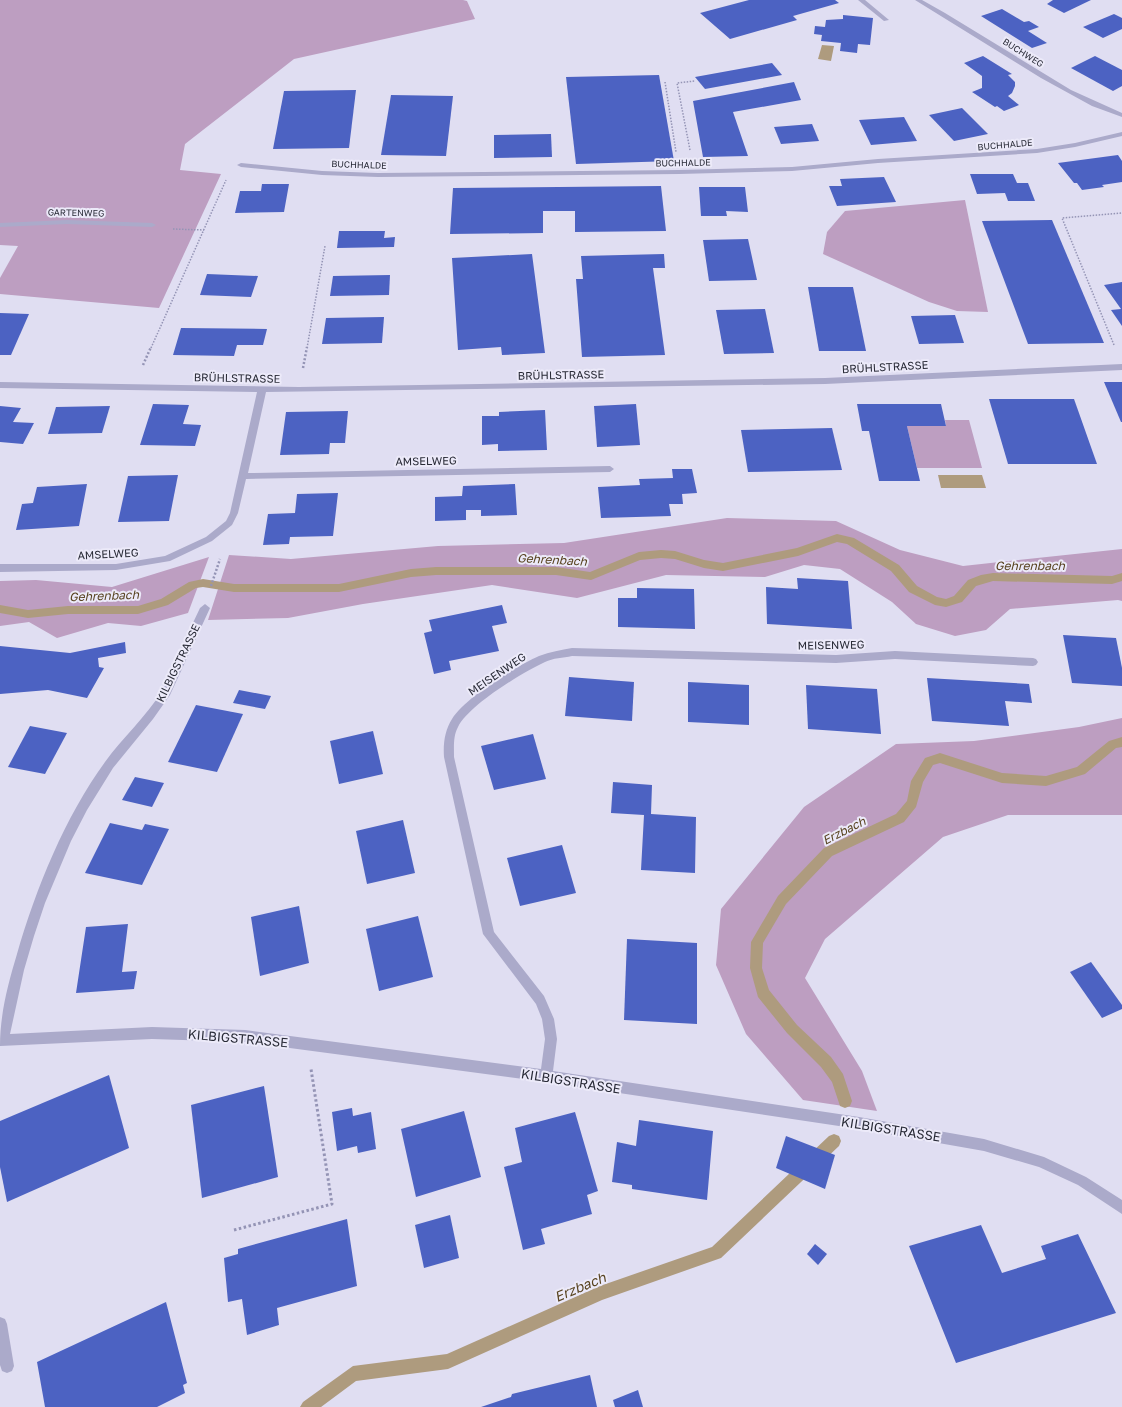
<svg xmlns="http://www.w3.org/2000/svg" width="1122" height="1407" font-family="'Golos Text',sans-serif">
<style>
.green{fill:#bd9ec1}
.water{fill:#ae9b7e}
.lines{fill:none;stroke-linecap:round;stroke-linejoin:round}
.stream{fill:#ae9b7e;fill-rule:evenodd}
.building{fill:#4c62c2}
.path-far2{stroke:#9494b5;stroke-width:1.5;stroke-dasharray:1.5 1.5;stroke-linecap:butt}
.path-far1{stroke:#9494b5;stroke-width:2.5;stroke-dasharray:2 2;stroke-linecap:butt}
.path{stroke:#9494b5;stroke-width:3;stroke-dasharray:2.5 2.5;stroke-linecap:butt}
.lane{fill:#abaaca;fill-rule:evenodd}
.street{fill:#abaaca;fill-rule:evenodd}
.labels{text-anchor:middle;stroke-width:4;stroke-linejoin:round;paint-order:stroke}
.far-street-label{font-size:9px;fill:#292b37;stroke:#eceaf9}
.street-label{font-size:11px;fill:#292b37;stroke:#eceaf9}
.water-label{font-size:12px;font-style:italic;fill:#584320;stroke:#eceaf9}
.near-street-label{font-size:13px;fill:#292b37;stroke:#eceaf9}
.near-water-label{font-size:14px;font-style:italic;fill:#584320;stroke:#eceaf9}
</style>
<rect width="100%" height="100%" fill="#e0def2"/>
<g class="green">
<path d="M0 0H463L467 1 475 19 294 59 185 144 180 170 221 174 159 308 0 294V278L18 246 0 245Z"/>
<path d="M965 200 988 312 957 311 929 302 823 254 827 232 845 211Z"/>
<path d="M945 420H969L982 468H917L907 426H946Z"/>
<path d="M727 518 836 521 900 550 963 566 1122 549V601L1118 600 1010 609 986 630 955 636 916 624 892 602 840 569 804 565 765 577 666 575 577 598 492 585 363 604 288 618 208 620 229 555 291 559 438 546 564 543Z"/>
<path d="M209 557 188 613 141 626 108 623 57 638 29 622 0 626V581L36 580 112 587Z"/>
<path d="M1122 718V815H1008L943 837 825 939 805 978 862 1071 877 1111 803 1100 746 1034 716 965 721 909 804 807 896 744 974 741 1079 727Z"/>
</g>
<g class="water">
<path d="M822 45 834 46 831 61 818 59Z"/>
<path d="M938 475H982L986 488H941Z"/>
</g>
<g class="lines">
<g class="stream">
<path d="M837 534 854 538 899 565 917 586 937 597 946 599 954 596 968 580 981 575 993 573 1112 576 1122 573V581L1112 584 993 581 976 586 962 602 946 607 935 605 909 592 891 571 847 544 837 542 798 556 723 571 704 568 675 559 661 558 640 560 591 580 556 575H436L411 577 339 592H234L203 587 196 588 168 605 138 614H68L28 618 0 613V605L28 610 68 606H138L161 599 189 582 203 579 234 584H339L411 569 436 567H556L590 572 639 552 661 550 675 551 704 560 723 563 797 548Z"/>
<path d="M1122 737V747L1116 748 1085 774 1046 786 1002 783 940 763 933 765 923 782 916 807 904 822 832 856 786 904 763 943 762 968 769 990 797 1025 831 1057 843 1074 852 1101 850 1106 845 1108 840 1106 832 1082 821 1067 787 1033 758 997 750 968 751 942 778 896 824 848 896 814 907 801 911 781 925 758 940 753 1002 773 1046 776 1077 767 1109 741Z"/>
<path d="M834 1134 839 1136 841 1141 839 1146 721 1258 602 1300 448 1369 356 1381 321 1407H300L303 1402 353 1366 447 1354 600 1286 712 1247 829 1136Z"/>
</g>
</g>
<g class="building">
<path d="M749 0H835L839 3 793 16 797 20 730 39 700 13Z"/>
<path d="M1053 0H1091L1064 13 1047 4Z"/>
<path d="M1002 9 1024 22 1029 21 1039 27 1028 31 1047 43 1032 48 981 16Z"/>
<path d="M1114 14 1122 18V29L1103 38 1083 27Z"/>
<path d="M843 15 873 18 870 45 858 44 857 53 840 51 841 43 821 41 822 35 814 34 815 26 825 27 826 20 843 19Z"/>
<path d="M983 56 1012 74 1008 75 1015 82V86L1012 93 1008 96 1019 105 1004 111 997 106 995 107 972 92 982 88V76L964 63Z"/>
<path d="M1095 56 1122 70V86L1113 91 1071 68Z"/>
<path d="M772 63 782 75 705 89 695 77Z"/>
<path d="M659 75 674 161 576 164 566 77Z"/>
<path d="M794 82 801 100 733 112 748 156 703 157 693 101Z"/>
<path d="M356 90 349 148 273 149 284 91Z"/>
<path d="M391 95 453 96 446 156 381 155Z"/>
<path d="M962 108 988 134 954 141 929 115Z"/>
<path d="M904 117 917 141 871 145 859 120Z"/>
<path d="M812 124 819 141 781 144 774 127Z"/>
<path d="M551 134 552 157 494 158V135Z"/>
<path d="M1118 155 1122 161V182L1102 185 1104 187 1082 190 1077 183H1074L1058 163Z"/>
<path d="M970 174H1013L1017 183H1028L1035 201H1008L1005 193 977 194Z"/>
<path d="M884 177 896 202 837 206 829 186H842L840 179Z"/>
<path d="M262 184H289L284 212 235 213 240 191H261Z"/>
<path d="M661 186 666 231 575 232V211H543V233L450 234 453 188Z"/>
<path d="M699 187H745L748 212 726 211 727 216H701Z"/>
<path d="M1052 220 1104 343 1028 344 982 221Z"/>
<path d="M339 231H385L384 238 395 237 394 247 337 248Z"/>
<path d="M748 239 757 280 709 281 703 240Z"/>
<path d="M532 254 545 353 502 355 501 347 458 350 452 258Z"/>
<path d="M664 254 665 268H653L665 355 582 357 576 279H583L581 256Z"/>
<path d="M207 274 258 276 251 297 200 295Z"/>
<path d="M390 275 389 295 330 296 333 276Z"/>
<path d="M1122 282V326L1111 310 1121 309 1104 285Z"/>
<path d="M808 287H853L866 351H819Z"/>
<path d="M765 309 774 353 724 354 716 310Z"/>
<path d="M0 313 29 314 11 355H0Z"/>
<path d="M955 315 964 343 919 344 911 316Z"/>
<path d="M384 317 382 343 322 344 326 318Z"/>
<path d="M181 328 267 329 263 345H237L234 356 173 355Z"/>
<path d="M1104 382H1122V422H1121Z"/>
<path d="M989 399H1074L1097 464H1008Z"/>
<path d="M153 404 189 405 183 424 201 425 195 446 140 445Z"/>
<path d="M636 404 640 445 597 447 594 406Z"/>
<path d="M857 404H941L946 426H907L920 481H879L869 431H862Z"/>
<path d="M0 406 21 408 13 422 34 423 23 444 0 442Z"/>
<path d="M110 406 102 433 48 434 56 407Z"/>
<path d="M545 410 547 450 498 451V444L482 445V416H499V412Z"/>
<path d="M348 411 345 443H330L329 454 280 455 286 412Z"/>
<path d="M832 428 842 470 748 472 741 430Z"/>
<path d="M672 469H692L697 493 682 494 683 504H669L671 516 601 518 598 487 640 485 639 479 673 478Z"/>
<path d="M178 475 169 521 118 522 128 476Z"/>
<path d="M87 484 79 526 16 530 22 504 33 503 37 487Z"/>
<path d="M515 484 517 515 481 516V510H466V520L435 521V497L462 496 463 486Z"/>
<path d="M338 493 333 536 290 537 289 544 263 545 268 514 295 513 297 494Z"/>
<path d="M797 578 848 581 852 629 767 624 766 587 798 589Z"/>
<path d="M637 588 694 589 695 629 618 627V598H637Z"/>
<path d="M502 605 507 623 492 626 499 651 449 661 451 670 434 674 424 633 432 631 429 620Z"/>
<path d="M1063 635 1116 638 1122 668V686L1072 683Z"/>
<path d="M125 642 126 653 98 658 99 667 104 668 87 698 48 690 0 694V646L70 653Z"/>
<path d="M569 677 634 682 632 721 565 716Z"/>
<path d="M927 678 1029 684 1032 703 1005 701 1009 726 932 721Z"/>
<path d="M688 682 749 685V725L688 722Z"/>
<path d="M806 685 877 689 881 734 808 729Z"/>
<path d="M239 690 271 696 265 709 233 703Z"/>
<path d="M196 705 243 714 217 772 168 762Z"/>
<path d="M30 726 67 733 45 774 8 767Z"/>
<path d="M373 731 383 774 339 784 330 741Z"/>
<path d="M533 734 546 779 494 790 481 746Z"/>
<path d="M135 777 164 783 152 807 122 800Z"/>
<path d="M613 782 652 785 651 814 696 817 695 873 641 870 644 815 611 813Z"/>
<path d="M403 820 415 873 367 884 356 831Z"/>
<path d="M110 823 142 830 145 824 169 829 142 885 85 873Z"/>
<path d="M562 845 576 893 520 906 507 858Z"/>
<path d="M299 906 309 963 260 976 251 917Z"/>
<path d="M418 916 433 977 379 991 366 929Z"/>
<path d="M128 924 122 972 137 971 134 989 76 993 86 927Z"/>
<path d="M627 939 697 943V1024L624 1020Z"/>
<path d="M1091 962 1122 1005V1009L1102 1018 1070 972Z"/>
<path d="M109 1075 129 1148 7 1202 0 1167V1121Z"/>
<path d="M264 1086 278 1177 202 1198 191 1105Z"/>
<path d="M352 1108 353 1116 371 1112 376 1149 358 1153 357 1146 337 1151 332 1112Z"/>
<path d="M464 1111 481 1177 416 1197 401 1129Z"/>
<path d="M575 1112 598 1191 587 1195 592 1214 541 1229 545 1244 523 1250 504 1167 522 1162 515 1128Z"/>
<path d="M639 1120 713 1131 707 1200 632 1189V1185L612 1182 617 1142 636 1146Z"/>
<path d="M786 1136 835 1155 825 1189 776 1168Z"/>
<path d="M450 1215 459 1258 424 1268 415 1225Z"/>
<path d="M347 1219 357 1286 277 1308 279 1325 247 1335 242 1299 228 1302 224 1258 238 1254V1249Z"/>
<path d="M981 1225 1002 1273 1046 1259 1041 1246 1078 1234 1116 1313 956 1363 909 1246Z"/>
<path d="M815 1244 827 1254 818 1265 807 1254Z"/>
<path d="M166 1302 187 1383 183 1385 185 1393 157 1407H45L37 1362Z"/>
<path d="M590 1375 597 1407H481L511 1397 512 1394Z"/>
<path d="M638 1390 643 1407H615L613 1400Z"/>
</g>
<g class="lines">
<g class="path-far2">
<path d="M665 82 676 152"/>
<path d="M690 150 677 83 695 81"/>
<path d="M173 229 204 230"/>
<path d="M1114 345 1062 218 1122 213"/>
<path d="M151 348 226 180"/>
<path d="M307 348 325 246"/>
</g>
<g class="path-far1">
<path d="M143 365 151 347"/>
<path d="M303 368 307 347"/>
<path d="M211 586 220 559"/>
</g>
<path class="path" d="M234 1230 332 1204 311 1069"/>
<g class="lane">
<path d="M858 0H865L889 20 884 21Z"/>
<path d="M0 1317 5 1319 7 1324 14 1366 12 1371 7 1373 2 1371 0 1365Z"/>
</g>
<g class="street">
<path d="M915 0H922L945 13 1071 90 1122 113V117L1092 106 1041 78Z"/>
<path d="M1122 132V136L1075 147 1037 153 878 163 792 171 679 174 378 177 322 175 241 167 237 165 241 163 322 171 378 173 679 170 792 167 878 159 1037 149 1075 143Z"/>
<path d="M67 220 152 223 156 225 152 227 67 224 0 227V223Z"/>
<path d="M1122 364V370L825 384 266 392 248 473 610 466 614 469 610 472 246 479 238 513 232 525 212 541 170 561 116 570 0 572V564H116L165 556 206 537 226 521 230 513 257 392 0 388V382L299 387 825 378Z"/>
<path d="M205 604 210 608 170 695 153 719 113 768 87 810 71 841 45 903 34 936 24 970 10 1034 152 1027 245 1030 541 1069 545 1039 542 1019 536 1004 483 934 444 757C443 743 445 730 452 719 465 698 516 666 539 656 550 652 561 650 572 648L836 655 895 651 1033 658 1036 659 1038 662 1036 665 1033 666 895 659 836 663 572 656C563 658 553 658 545 662 523 672 469 705 458 727 453 736 454 747 454 757L494 932 544 996 554 1019 557 1039 553 1071 859 1117 984 1139 1044 1157 1086 1177 1122 1200V1214L1078 1185 1039 1167 984 1151 859 1129 546 1082 245 1042 152 1039 0 1046C0 1014 8 984 17 954 36 888 65 817 105 762 123 737 146 717 162 691 167 683 170 674 173 666 182 646 191 627 200 608Z"/>
</g>
</g>
<g class="labels">
<g class="far-street-label">
<text transform="translate(1023 53) rotate(32)" y="3">BUCHWEG</text>
<text transform="translate(1005 145) rotate(-5)" y="3">BUCHHALDE</text>
<text transform="translate(683 163) rotate(-1)" y="3">BUCHHALDE</text>
<text transform="translate(359 165) rotate(2)" y="3">BUCHHALDE</text>
<text transform="translate(76 213) rotate(1)" y="3">GARTENWEG</text>
</g>
<g class="street-label">
<text transform="translate(885 367) rotate(-3)" y="4">BRÜHLSTRASSE</text>
<text transform="translate(561 375) rotate(-1)" y="4">BRÜHLSTRASSE</text>
<text transform="translate(237 378) rotate(1)" y="4">BRÜHLSTRASSE</text>
<text transform="translate(426 461) rotate(-1)" y="4">AMSELWEG</text>
<text transform="translate(108 554) rotate(-3)" y="4">AMSELWEG</text>
<text transform="translate(831 645) rotate(-1)" y="4">MEISENWEG</text>
<text transform="translate(178 663) rotate(-64)" y="4">KILBIGSTRASSE</text>
<text transform="translate(497 674) rotate(-34)" y="4">MEISENWEG</text>
</g>
<g class="water-label">
<text transform="translate(552 560) rotate(3)" y="4">Gehrenbach</text>
<text x="1030" y="570">Gehrenbach</text>
<text transform="translate(104 596) rotate(-2)" y="4">Gehrenbach</text>
<text transform="translate(844 831) rotate(-27)" y="4">Erzbach</text>
</g>
<g class="near-street-label">
<text transform="translate(238 1038) rotate(5)" y="5">KILBIGSTRASSE</text>
<text transform="translate(571 1081) rotate(9)" y="5">KILBIGSTRASSE</text>
<text transform="translate(891 1129) rotate(9)" y="5">KILBIGSTRASSE</text>
</g>
<g class="near-water-label">
<text transform="translate(580 1287) rotate(-23)" y="5">Erzbach</text>
</g>
</g>
</svg>
